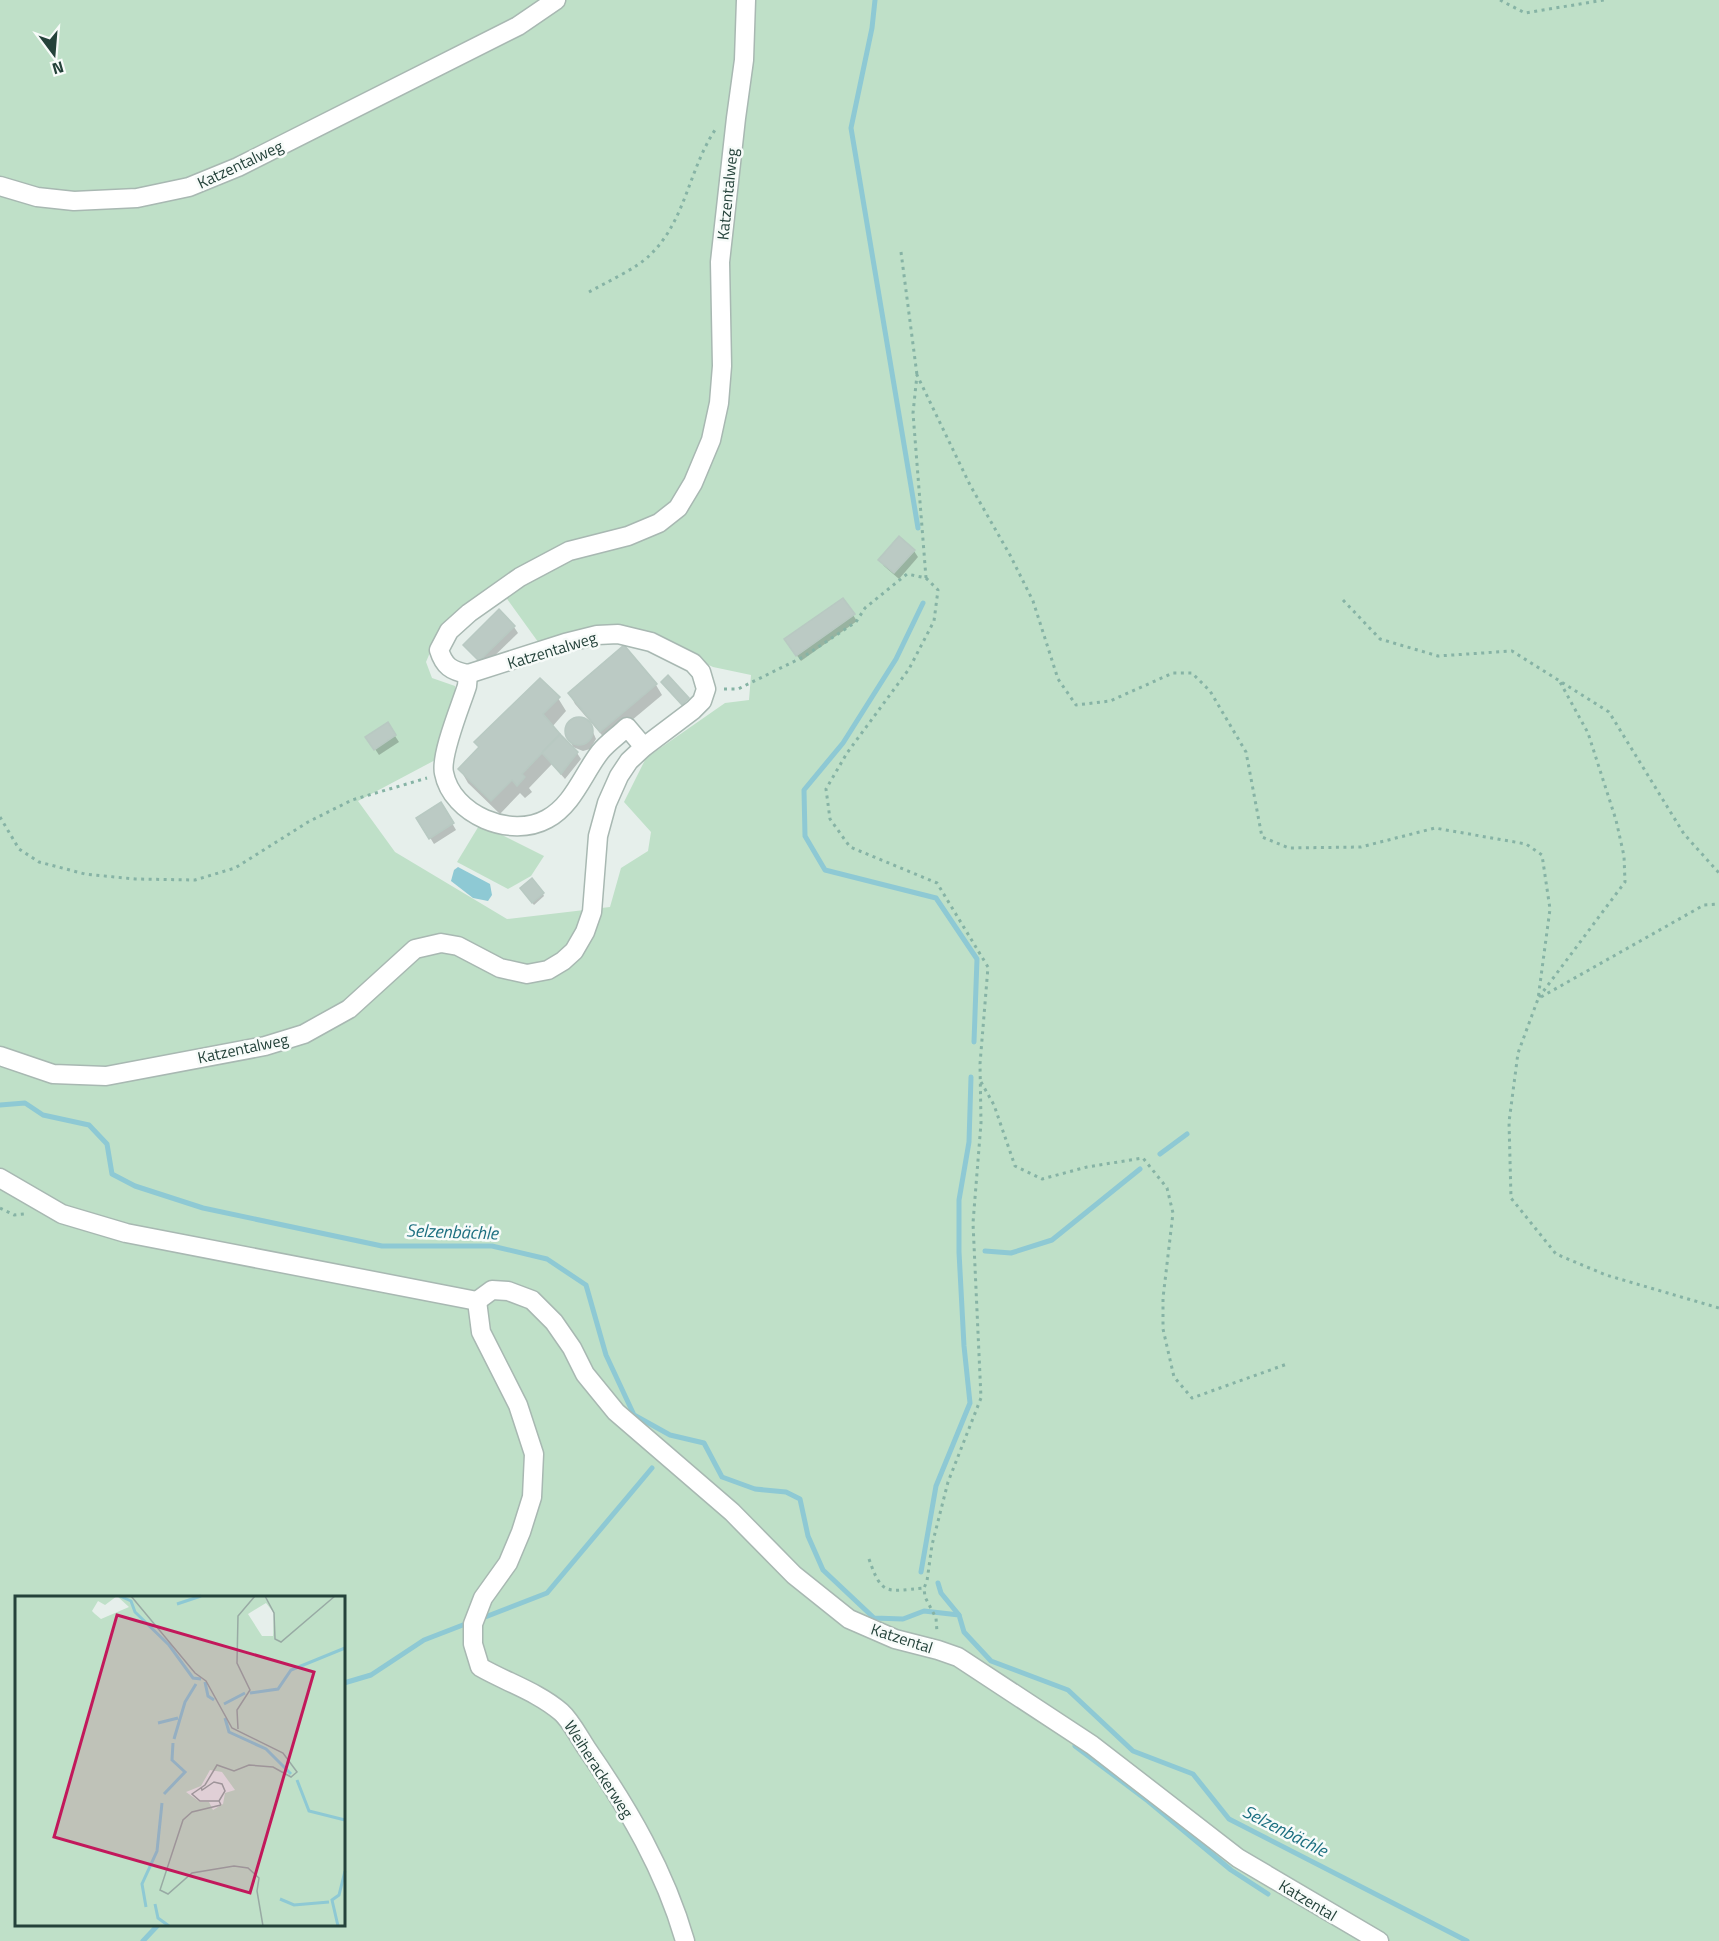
<svg xmlns="http://www.w3.org/2000/svg" width="1719" height="1941" font-family="'Titillium Web',sans-serif">
<style>
.green{fill:#bfe0c8;fill-rule:evenodd}
.water{fill:#8ec9d4}
.shadow{fill:#0003}
.lines{fill:none;stroke-linecap:round;stroke-linejoin:round}
.stream{stroke:#8ec9d4;stroke-width:5}
.building{fill:#bbcac4;stroke:#b8c9c2;stroke-width:1.5}
.minor-casing{stroke:#a8b8b2;stroke-width:21}
.path{stroke:#86b3a5;stroke-width:3;stroke-dasharray:3 4.5;stroke-linecap:butt}
.minor{stroke:#fff;stroke-width:18}
.labels{text-anchor:middle;stroke-width:5;stroke-linejoin:round;paint-order:stroke}
.street-label{font-size:16px;fill:#24423a;stroke:#f7fbf9}
.water-label{font-size:18px;font-style:italic;fill:#1c6f80;stroke:#f7fbf9}
.inset-river{fill:none;stroke:#8ec9d4;stroke-width:3}
.inset-road{fill:none;stroke:#98aaa4;stroke-width:1.5}
.view{fill:#c2185b;fill-opacity:0.15;stroke:#c2185b;stroke-width:3}
.inset-edge{fill:none;stroke:#24423a;stroke-width:3}
</style>
<rect width="100%" height="100%" fill="#e6efeb"/>
<g class="green">
<path d="M0 0H741L740 57 731 92 749 87 751 0H1719V1941H0ZM497 585 541 646 598 626 617 627 652 639 713 667 751 675 749 700 725 703 646 758 624 802 651 832 648 851 621 868 610 907 507 919 395 852 358 801 439 758 456 704 455 686 432 678 426 662 439 631 457 612ZM16 1598H344V1924H16Z"/>
<path d="M480 824 544 856 531 876 508 889 457 862Z"/>
</g>
<path class="water" d="M458 867 490 884 492 895 488 901 473 898 451 881 454 870Z"/>
<g class="shadow">
<path d="M914 551 918 557 899 579 884 566 880 560Z"/>
<path d="M843 600 857 621 801 661 790 646Z"/>
<path d="M514 627 518 633 484 666 465 645Z"/>
<path d="M656 685 662 695 607 741 575 704 570 694Z"/>
<path d="M558 698 566 711 552 727 577 753 581 759 565 779 552 764 529 788 532 792 525 798 520 793 500 814 468 783 460 769 480 749 476 742Z"/>
<path d="M577 718 588 721 596 739 590 749 583 751 573 747 566 730 569 722Z"/>
<path d="M387 724 399 742 379 755 367 737Z"/>
<path d="M441 804 456 830 434 844 418 818Z"/>
<path d="M523 891 543 894 544 896 534 905Z"/>
</g>
<g class="lines">
<g class="stream">
<path d="M875 0 872 28 851 128 918 528"/>
<path d="M923 603 896 659 843 743 804 790 805 836 825 870 936 898 977 959 974 1042"/>
<path d="M0 1105 25 1103 43 1115 89 1125 107 1144 112 1174 135 1186 203 1208 382 1246H492L547 1259 586 1285 606 1355 634 1415 670 1435 704 1443 722 1477 755 1489 786 1492 800 1499 808 1536 823 1570 874 1618 903 1619 924 1611 959 1615 964 1632 991 1661 1068 1690 1133 1751 1193 1774 1229 1819 1467 1941"/>
<path d="M1160 1154 1187 1134"/>
<path d="M985 1251 1011 1253 1052 1240 1140 1169"/>
<path d="M921 1572 936 1486 970 1403 964 1346 959 1252V1200L969 1142 971 1077"/>
<path d="M938 1583 941 1593 959 1615"/>
<path d="M480 1619 547 1593 652 1468"/>
<path d="M344 1683 371 1675 424 1640 468 1623"/>
<path d="M1075 1746 1148 1801 1231 1870 1268 1894"/>
<path d="M143 1941 159 1924"/>
</g>
</g>
<g class="building">
<path d="M899 536 915 550 894 573 878 560Z"/>
<path d="M843 598 855 614 796 656 784 639Z"/>
<path d="M499 609 515 626 479 661 463 645Z"/>
<path d="M624 645 657 684 600 732 568 693Z"/>
<path d="M668 675 689 698 682 705 661 682Z"/>
<path d="M540 678 560 697 543 714 560 734 522 774 525 777 517 786 512 780 491 801 458 769 479 747 474 742Z"/>
<circle cx="579" cy="731" r="14"/>
<path d="M388 722 396 735 374 750 365 737Z"/>
<path d="M560 734 578 752 561 774 542 753Z"/>
<path d="M441 802 454 823 429 839 416 818Z"/>
<path d="M532 878 544 893 532 903 520 888Z"/>
</g>
<g class="lines">
<defs>
<g id="minor">
<path d="M0 186 37 197 74 201 137 198 189 187 238 167 518 26 556 0"/>
<path d="M468 674 467 686C461 705 440 755 444 773 452 815 511 839 547 819 573 805 583 774 600 752 608 742 619 735 627 727L644 747"/>
<path d="M0 1056 53 1074 106 1076 265 1046 304 1034 349 1009 415 949 441 943 458 946 500 968 527 974 548 970 563 961 574 951 585 932 592 912 598 836 607 803 619 776 629 761 644 747 693 710 702 701 706 689 701 672 693 663 651 642 618 634 597 635 565 643 468 674C451 671 444 666 439 650L449 631 469 613 520 577 569 551 628 536 659 523 678 508 693 483 711 440 719 403 722 366 720 262 736 118 744 60 746 0"/>
<path d="M0 1178 62 1214 126 1233 477 1301"/>
<path d="M477 1301 492 1290 508 1291 532 1300 554 1322 572 1348 585 1374 616 1412 732 1512 794 1575 849 1619 895 1639 938 1650 958 1657 1092 1745 1238 1858 1379 1941"/>
<path d="M477 1301 481 1332 518 1405 534 1454 532 1497 521 1532 508 1563 483 1598 473 1624V1644L480 1667C506 1682 538 1692 561 1712 571 1721 579 1737 587 1749 628 1808 665 1871 685 1941"/>
</g>
</defs>
<use href="#minor" class="minor-casing"/>
<g class="path">
<path d="M1500 0 1525 13 1604 0"/>
<path d="M901 252 917 375"/>
<path d="M589 292C605 283 637 268 649 256 686 221 688 171 715 130"/>
<path d="M926 578 938 590 934 621 909 669 847 753 826 789 830 819 850 847 937 883 988 967 980 1064 981 1123 973 1223 981 1398 948 1482 932 1545 927 1581 924 1588 925 1597 936 1618 937 1632"/>
<path d="M1343 600 1380 639 1438 656 1512 651 1609 712 1684 834 1719 873"/>
<path d="M724 689H738L803 657 856 622 865 608 907 574 926 578 913 413 917 375 970 485 1010 555 1033 601 1058 679 1076 705 1110 701 1173 673H1192L1210 691 1246 752 1262 837 1289 848 1361 847 1435 828 1526 844 1542 855 1550 909 1538 999 1518 1053 1509 1122 1511 1198 1556 1254 1606 1275 1719 1308"/>
<path d="M0 817 19 849 39 862 85 874 135 879 195 880 235 868 308 822 352 800 427 778"/>
<path d="M1539 997 1625 882 1624 856 1616 820 1588 733 1560 682"/>
<path d="M1541 997 1704 905 1719 904"/>
<path d="M981 1082 994 1105 1015 1166 1042 1179 1087 1167 1143 1158 1167 1188 1173 1213 1163 1298V1329L1174 1377 1192 1398 1287 1364"/>
<path d="M0 1208 14 1215 24 1214"/>
<path d="M869 1559C882 1597 887 1591 924 1588"/>
</g>
<use href="#minor" class="minor"/>
</g>
<g class="labels">
<g class="street-label">
<text transform="translate(240 164) rotate(-25)" y="6">Katzentalweg</text>
<text transform="translate(727 194) rotate(-84)" y="6">Katzentalweg</text>
<text transform="translate(552 650) rotate(-17)" y="6">Katzentalweg</text>
<text transform="translate(243 1048) rotate(-12)" y="6">Katzentalweg</text>
<text transform="translate(902 1638) rotate(18)" y="6">Katzental</text>
<text transform="translate(599 1769) rotate(57)" y="6">Weiherackerweg</text>
<text transform="translate(1308 1900) rotate(31)" y="6">Katzental</text>
</g>
<g class="water-label">
<text transform="translate(452 1232) rotate(2)" y="6">Selzenbächle</text>
<text transform="translate(1285 1831) rotate(27)" y="6">Selzenbächle</text>
</g>
</g>
<g transform="translate(15 1596)">
<rect width="330" height="330" fill="#e6efeb"/>
<path d="M0 0H330V330H0ZM102 0 114 11 86 23 80 18 77 15 83 5 90 9ZM251 7 259 17 258 40H247L233 18ZM195 174 207 176 220 194 210 197 208 208 198 214 194 206H185L171 196 186 190Z" fill="#bfe0c8" fill-rule="evenodd"/>
<path class="inset-river" d="M105 0 116 5 120 16 154 49 178 82 186 83M162 8 186 0M190 86 193 100 199 104M235 97 263 93 276 74 330 52M209 108 230 97M210 122 214 136 251 153 276 178M143 127 163 122M159 143 170 106 181 88M282 184 294 215 330 224M149 198 170 176 157 164 158 147M265 303 279 309 314 306M140 308 143 322 154 330M131 311 127 288 142 255 147 207M323 330 317 304 324 299 330 275"/>
<path class="inset-road" d="M116 0 180 77 191 85 217 132 268 157 282 176 276 181 258 171 234 169 219 175 202 169 190 189 177 198 185 205H204L206 209M250 0 259 17 260 43 266 46 320 0M223 133 222 114 235 94 222 67 223 20 240 0M186 191 187 194 199 186 207 188 210 195 204 205M206 209 177 216 168 224 145 294 153 298 177 277 219 270 233 272 244 282 242 295 248 330"/>
<path class="view" d="M102 19 299 76 235 297 39 241Z"/>
<rect width="330" height="330" class="inset-edge"/>
</g>
<g transform="translate(54 54) rotate(164)" stroke="#f7fbf9" stroke-width="4.5" paint-order="stroke">
<path d="M0-4.5L10 22L0 15L-10 22Z" fill="#24423a"/>
<text y="-9" font-size="16" font-weight="bold" text-anchor="middle" fill="#24423a">N</text>
</g>
</svg>
